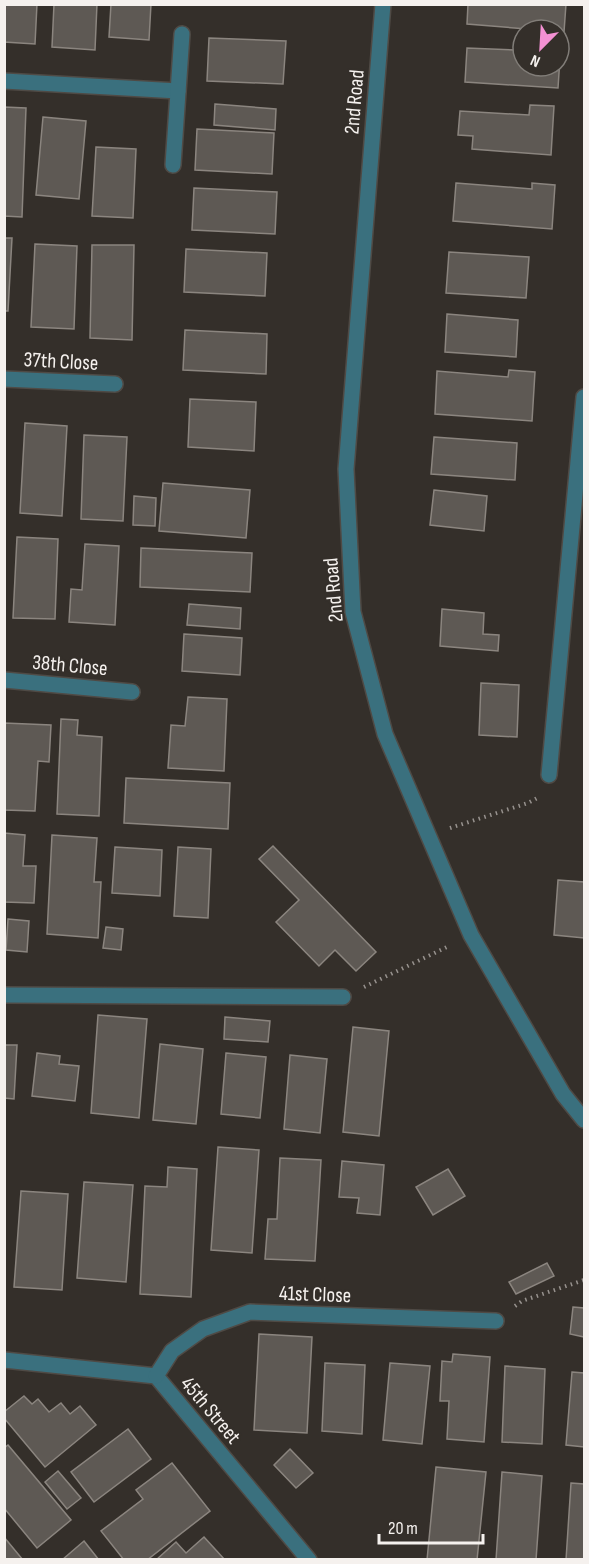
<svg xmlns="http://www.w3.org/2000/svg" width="589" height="1564" font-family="'Sofia Sans Condensed',sans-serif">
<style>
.building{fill:#5e5954;stroke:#8b857f;stroke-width:1.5}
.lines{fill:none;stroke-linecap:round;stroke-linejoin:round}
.minor-casing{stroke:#4f4a45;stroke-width:18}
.path{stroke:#97928e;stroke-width:4;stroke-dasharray:1.5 4.5;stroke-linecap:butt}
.minor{stroke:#3a707e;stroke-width:15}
.labels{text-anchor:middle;stroke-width:4.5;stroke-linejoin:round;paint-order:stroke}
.street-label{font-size:21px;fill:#f5f1ee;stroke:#342f2a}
</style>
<rect width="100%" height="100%" fill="#342f2a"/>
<g class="building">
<path d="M4 4H37L35 44 4 42Z"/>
<path d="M54 4H97L95 50 52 47Z"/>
<path d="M111 4H151L149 40 109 37Z"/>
<path d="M468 4H566L564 32 467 24Z"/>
<path d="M209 38 286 41 283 84 207 81Z"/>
<path d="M517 41H523V66H559V43H561L558 88 465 82 467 48 516 50Z"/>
<path d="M215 104 276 109 275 130 214 125Z"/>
<path d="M530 105 554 106 551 155 472 149 473 136 458 135 460 111 529 115Z"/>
<path d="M4 107 26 108 22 217 4 216Z"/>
<path d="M43 117 86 121 79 199 36 195Z"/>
<path d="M197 129 274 133 272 174 195 170Z"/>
<path d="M96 147 136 149 133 218 92 216Z"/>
<path d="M456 183 532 189V183L555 185 552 229 453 221Z"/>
<path d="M194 188 277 192 275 234 192 230Z"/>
<path d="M4 238H12L8 311H4Z"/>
<path d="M35 244 77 246 74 329 31 327Z"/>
<path d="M92 245H134L132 340 90 338Z"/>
<path d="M186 249 267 253 265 296 184 292Z"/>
<path d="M449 252 529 257 526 298 446 293Z"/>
<path d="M447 314 518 320 516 357 445 352Z"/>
<path d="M185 330 267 334 266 374 183 370Z"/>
<path d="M509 370 535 372 532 421 435 414 437 371 508 377Z"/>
<path d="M190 399 256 402 254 451 188 447Z"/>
<path d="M25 423 67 426 62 516 20 513Z"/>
<path d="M84 435 127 437 123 521 81 519Z"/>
<path d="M434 437 517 443 515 480 431 474Z"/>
<path d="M163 483 250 490 246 538 159 531Z"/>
<path d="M434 490 487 496 484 531 430 525Z"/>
<path d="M134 496 156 498 155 526 133 525Z"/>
<path d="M17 537 58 539 55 619 13 618Z"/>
<path d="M85 544 119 546 115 625 69 622 71 589 82 590Z"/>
<path d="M141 548 252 553 250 592 140 587Z"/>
<path d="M189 604 241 608 240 629 187 625Z"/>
<path d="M442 609 484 613 483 634 499 635 498 651 440 646Z"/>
<path d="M184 634 242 638 240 675 182 671Z"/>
<path d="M481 683 519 685 517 737 479 735Z"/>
<path d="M188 697 227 699 224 771 168 768 171 725 185 726Z"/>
<path d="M61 719 78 720 77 735 102 737 99 816 57 814Z"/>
<path d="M4 723 51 725 49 762 38 761 35 811 4 810Z"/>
<path d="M126 778 230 783 228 829 124 823Z"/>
<path d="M4 833 25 835 23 866H36L34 903 4 902Z"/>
<path d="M52 835 97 838 94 882H101L98 938 47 934Z"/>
<path d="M273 846 376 952 356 971 335 950 319 966 276 922 299 900 259 859Z"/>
<path d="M115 847 162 850 160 896 112 893Z"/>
<path d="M178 847 211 849 208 918 174 916Z"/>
<path d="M558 880 584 882V938L554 935Z"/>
<path d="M8 919 29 921 27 952 6 950Z"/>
<path d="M106 927 123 929 121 950 103 948Z"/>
<path d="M98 1015 147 1019 139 1118 91 1113Z"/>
<path d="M225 1017 270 1021 268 1042 224 1039Z"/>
<path d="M353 1027 389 1031 379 1136 343 1132Z"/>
<path d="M160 1044 203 1049 196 1124 153 1120Z"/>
<path d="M4 1045H17L14 1099 4 1098Z"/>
<path d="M37 1053 60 1056 59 1064 79 1066 75 1101 32 1096Z"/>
<path d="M226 1053 266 1057 260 1118 221 1114Z"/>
<path d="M290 1055 327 1059 320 1133 284 1129Z"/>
<path d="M218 1147 259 1150 252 1253 211 1250Z"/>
<path d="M280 1158 321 1160 315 1261 265 1259 268 1219H277Z"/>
<path d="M342 1161 384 1165 380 1215 357 1213 359 1198 339 1197Z"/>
<path d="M168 1167 197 1169 191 1297 140 1294 145 1186 167 1187Z"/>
<path d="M448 1169 465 1196 433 1215 416 1187Z"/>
<path d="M84 1182 133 1185 126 1282 77 1278Z"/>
<path d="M21 1191 68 1194 62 1290 14 1287Z"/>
<path d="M547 1263 554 1276 516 1294 509 1282Z"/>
<path d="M573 1307 584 1308V1337L570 1334Z"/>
<path d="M259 1334 312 1337 307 1433 254 1430Z"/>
<path d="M453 1354 490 1357 484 1442 447 1439 449 1401H440L442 1361 452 1362Z"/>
<path d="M325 1363 365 1365 362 1434 322 1431Z"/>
<path d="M390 1363 430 1366 422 1444 383 1440Z"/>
<path d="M505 1366 545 1369 542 1444 502 1442Z"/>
<path d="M572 1372 584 1373V1447L566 1445Z"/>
<path d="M24 1396 32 1404 38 1399 49 1412 61 1403 70 1414 80 1406 96 1425 45 1467 4 1418V1412Z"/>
<path d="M128 1429 151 1459 94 1502 71 1472Z"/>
<path d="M8 1445 71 1520 37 1548 4 1508V1448Z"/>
<path d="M290 1449 313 1473 296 1488 274 1465Z"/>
<path d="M172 1463 210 1511 147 1560H124L101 1531 143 1499 136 1490Z"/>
<path d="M436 1467 486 1472 477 1560H427Z"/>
<path d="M58 1471 81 1498 67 1509 45 1482Z"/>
<path d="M502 1472 542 1476 536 1560H496Z"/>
<path d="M571 1483 584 1484V1560H566Z"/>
<path d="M4 1537 23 1560H4Z"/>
<path d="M204 1537 225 1560H156L176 1542 186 1553Z"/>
<path d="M84 1541 99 1560H62Z"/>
</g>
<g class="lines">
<defs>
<g id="minor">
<path d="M383 4 346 469 353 612 385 734 471 935 563 1094 584 1120"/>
<path d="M4 81 178 91"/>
<path d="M173 165 182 34"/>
<path d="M4 379 115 384"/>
<path d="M4 680 132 692"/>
<path d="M549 775 584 397"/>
<path d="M4 995 343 997"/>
<path d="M4 1360 156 1376 309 1560"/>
<path d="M156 1376 172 1351 203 1329 250 1312 496 1321"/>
</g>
</defs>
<use href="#minor" class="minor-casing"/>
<g class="path">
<path d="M450 828 528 803 539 797"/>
<path d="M364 987 449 946"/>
<path d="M515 1306 522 1301 584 1280"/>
</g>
<use href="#minor" class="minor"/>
</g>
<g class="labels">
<g class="street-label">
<text transform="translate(354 102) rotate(-85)" y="7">2nd Road</text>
<text transform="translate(61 361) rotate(3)" y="7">37th Close</text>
<text transform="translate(333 590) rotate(-95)" y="7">2nd Road</text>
<text transform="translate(70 665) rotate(5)" y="7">38th Close</text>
<text transform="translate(315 1294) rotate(2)" y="7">41st Close</text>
<text transform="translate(211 1410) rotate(50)" y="7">45th Street</text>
</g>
</g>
<rect width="589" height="1564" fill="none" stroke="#f5f1ee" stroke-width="12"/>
<g transform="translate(541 48) rotate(204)"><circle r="28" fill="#342f2a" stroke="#817d78" stroke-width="1.5"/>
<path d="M0-4.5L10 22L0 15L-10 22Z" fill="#f491d3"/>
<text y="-9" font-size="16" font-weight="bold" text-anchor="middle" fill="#f5f1ee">N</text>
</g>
<path d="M379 1534v9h104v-9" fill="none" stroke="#f5f1ee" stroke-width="3"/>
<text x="388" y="1534" font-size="18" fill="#f5f1ee" stroke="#342f2a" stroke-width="4.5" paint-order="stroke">20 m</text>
</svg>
